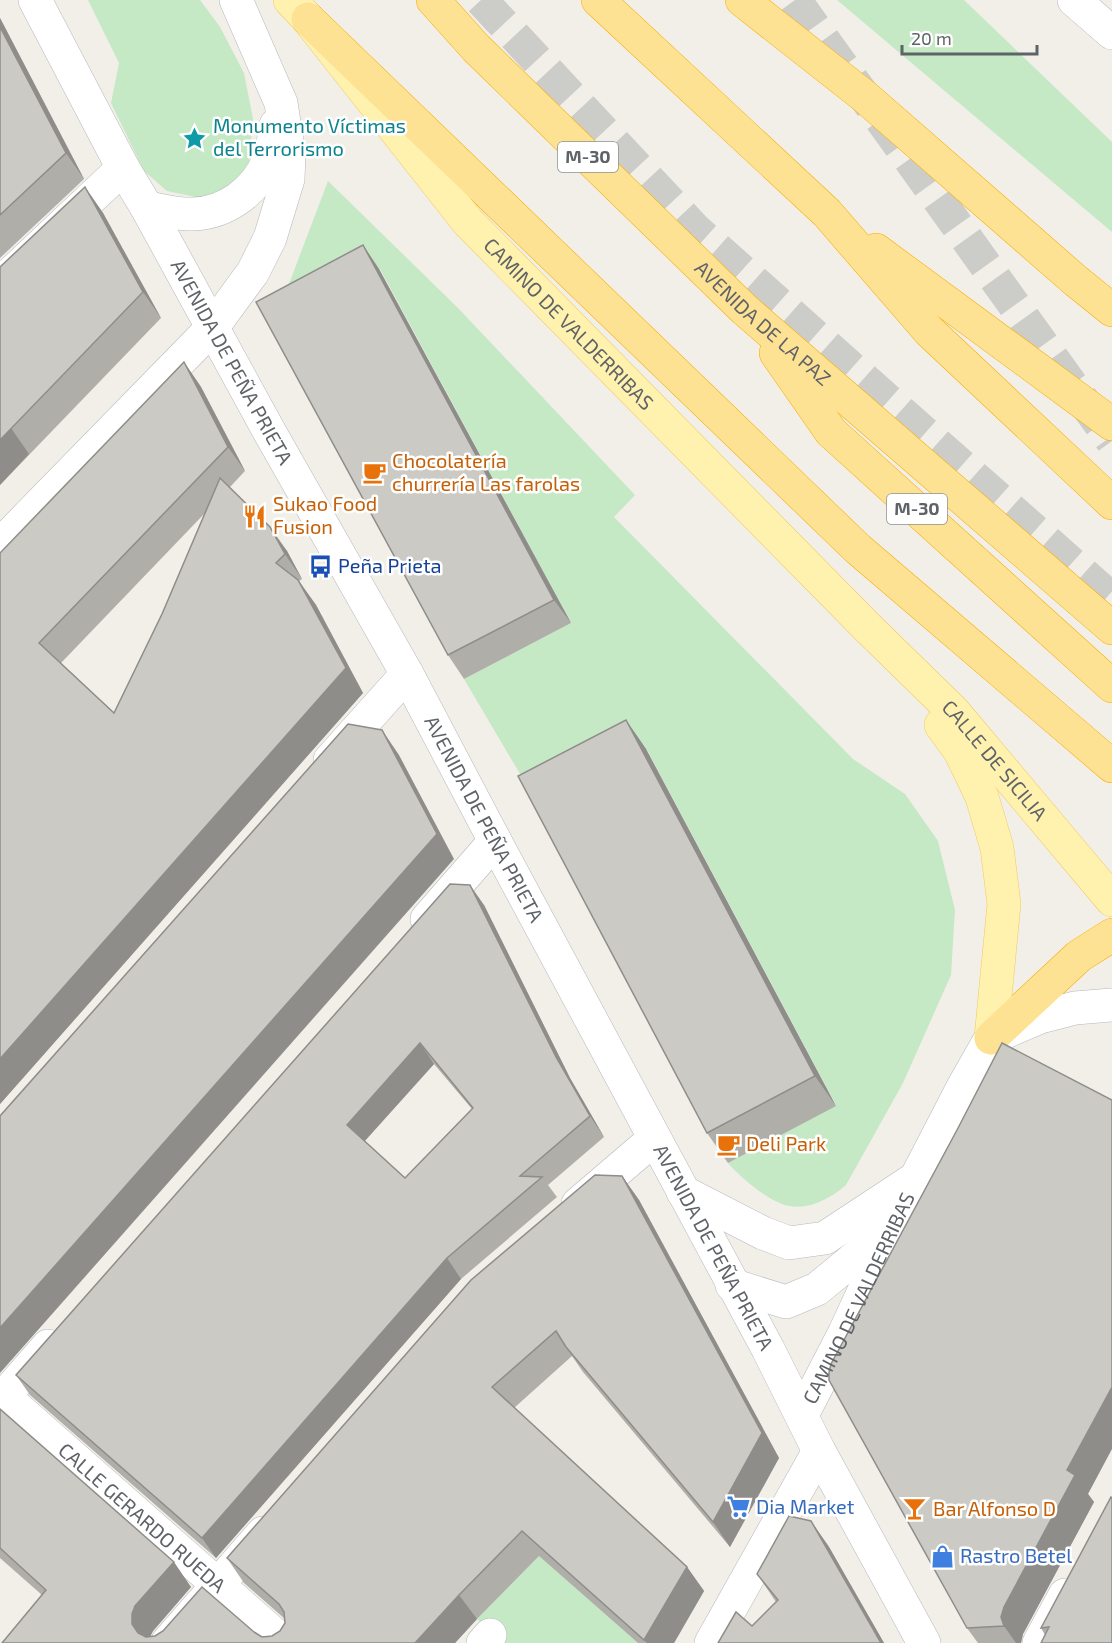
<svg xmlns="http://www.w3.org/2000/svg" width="1112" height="1643" font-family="'Exo 2',sans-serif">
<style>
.green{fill:#c5e8c5}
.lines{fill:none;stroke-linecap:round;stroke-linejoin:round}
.highway-tunnel{stroke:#ccccc8;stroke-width:33;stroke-dasharray:33 16;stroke-linecap:butt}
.minor-casing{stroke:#b5b8bc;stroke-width:34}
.major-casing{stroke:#f2c960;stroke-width:34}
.highway-casing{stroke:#f9ab00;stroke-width:34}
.minor{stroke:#fff;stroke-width:33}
.major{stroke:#fff2af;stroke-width:33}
.highway{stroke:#fde293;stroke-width:33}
.wall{fill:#afaea9;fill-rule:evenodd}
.shaded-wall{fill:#8f8d8a}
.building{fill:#cccac5;stroke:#8f8d8a;stroke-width:1.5;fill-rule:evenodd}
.labels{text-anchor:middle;stroke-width:5;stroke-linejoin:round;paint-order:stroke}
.shield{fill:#fff;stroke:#8f9295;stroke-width:1.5}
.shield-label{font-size:18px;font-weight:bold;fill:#5f6368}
.culture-label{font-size:20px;fill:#0d838f;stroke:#fff;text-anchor:start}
.street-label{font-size:20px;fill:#5f6368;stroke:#fff}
.food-label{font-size:20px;fill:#c56008;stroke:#fff;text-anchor:start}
.transit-label{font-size:20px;fill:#164399;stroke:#fff;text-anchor:start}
.shop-label{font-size:20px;fill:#366cbe;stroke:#fff;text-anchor:start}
</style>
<rect width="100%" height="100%" fill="#f1efe8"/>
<g class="green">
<path d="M88 0H200L220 27 244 73 253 119 249 162 235 185 205 199 167 191 144 171 111 103 119 63Z"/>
<path d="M837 0H964L1112 142V232Z"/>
<path d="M328 181 458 308 635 495 614 517 853 759 905 794 938 841 955 910 951 975 903 1083 846 1185C831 1198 810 1210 789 1206 769 1202 741 1178 728 1163L836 1105 647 750 539 806 464 679 571 623 380 269 273 326Z"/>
<path d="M539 1556 638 1643H505L477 1619Z"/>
</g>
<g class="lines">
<g class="highway-tunnel">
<path d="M481 0 695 229 1112 599"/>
<path d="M795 0 1112 441"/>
</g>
<defs>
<g id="minor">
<path id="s1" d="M35 0 123 168 147 208 269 431 407 674 495 841 768 1349 819 1451 924 1643"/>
<path d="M1074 0 1112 33"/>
<path d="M147 208C162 210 178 215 193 214 226 213 256 191 268 161 273 150 274 136 276 125"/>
<path d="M0 284 123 168"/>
<path d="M0 545 212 328 253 272 270 238 288 179 289 154 281 103 236 0"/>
<path d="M330 760 407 674"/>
<path d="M427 919 495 841"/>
<path d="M683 1192 763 1233 789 1243 825 1238 916 1178"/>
<path d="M578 1204 654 1139"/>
<path d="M732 1285 786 1302 817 1289 868 1247 882 1226"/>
<path id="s2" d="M0 1393 284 1643"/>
<path d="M0 1401 48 1346"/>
<path id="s3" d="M802 1415 845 1332 916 1178 962 1089 991 1038 1040 1017 1075 1008 1112 1005"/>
<path d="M167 1643 263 1533"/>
<path d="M483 1643 490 1635"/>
<path d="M711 1643 819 1451"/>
<path d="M1039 1643 1065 1595"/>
</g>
<g id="major">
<path id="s4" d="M290 0 308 19 468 222 868 628 954 712 1112 900"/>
<path d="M941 725 960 751 982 797 997 848 1004 904 991 1038"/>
</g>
<g id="highway">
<path id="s5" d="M433 0 476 48 745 310 1112 628"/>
<path d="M598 0 827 213 929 331 1112 503"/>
<path d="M742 0 864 96 1076 281 1112 310"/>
<path d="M308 19 858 549 1112 766"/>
<path d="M876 250 1112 424"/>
<path d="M776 353 831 432 1112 686"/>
<path d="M991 1038 1079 956 1112 935"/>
</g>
</defs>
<use href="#minor" class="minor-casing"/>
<use href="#major" class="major-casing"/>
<use href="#highway" class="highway-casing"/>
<use href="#minor" class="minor"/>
<use href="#major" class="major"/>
<use href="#highway" class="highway"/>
</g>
<g class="wall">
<path d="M0 18 84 179 0 258Z"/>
<path d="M85 187 103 213 161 318 0 485V267Z"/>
<path d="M363 245 379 269 571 623 464 679 448 655Z"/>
<path d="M184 362 201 387 245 471 230 487 287 551 302 579 299 581 316 605 363 693 0 1104V553ZM205 513 162 614 114 713 61 663Z"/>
<path d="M626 720 646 749 836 1106 728 1163 707 1133Z"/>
<path d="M484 905 570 1078 604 1137 548 1185 557 1197 461 1279 216 1558 30 1395 16 1375ZM434 1064 472 1109 405 1178 365 1141Z"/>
<path d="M622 1176 639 1200 779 1458 730 1547 583 1372 572 1356 514 1408 687 1567 704 1591 674 1643H638L539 1556 477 1619 455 1643H2L42 1595 0 1558V1409L191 1587 153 1631 150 1636 254 1632 262 1637 272 1636 280 1631 285 1623V1619L244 1583 227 1558Z"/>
<path d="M1088 1494 1094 1502 1023 1634 1021 1643H978L967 1628Z"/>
<path d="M1112 1498 1045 1635 1041 1628Z"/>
<path d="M811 1521 829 1547 884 1643 752 1626 776 1602 757 1574Z"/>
</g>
<g class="shaded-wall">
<path d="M0 18 84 179 66 153 0 27Z"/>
<path d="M85 187 103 213 161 318 143 292Z"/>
<path d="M363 245 379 269 571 623 554 600Z"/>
<path d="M184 362 201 387 245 471 228 447Z"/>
<path d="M11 428 29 454 0 485V440Z"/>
<path d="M270 527 287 551 302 579 285 554Z"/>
<path d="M298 580 316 605 363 693 0 1104V1059Z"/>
<path d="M626 720 646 749 836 1106 815 1076Z"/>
<path d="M382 730 399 755 454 859 0 1373V1328Z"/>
<path d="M470 885 484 905 570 1078 604 1137 590 1116 556 1057Z"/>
<path d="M420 1043 434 1064 361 1145 347 1125Z"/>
<path d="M622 1176 639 1200 779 1458 730 1547 713 1522Z"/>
<path d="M447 1258 461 1279 216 1558 202 1538Z"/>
<path d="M1112 1387V1449L1088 1494 1094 1502 1023 1634 1021 1643H1016L1004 1626 1001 1617 1004 1607 1067 1470Z"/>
<path d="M811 1521 829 1547 884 1643H881Z"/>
<path d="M174 1562 191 1587 153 1631 149 1639 145 1643 132 1624V1614L135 1606Z"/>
<path d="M687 1567 704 1591 674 1643H647L644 1640Z"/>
<path d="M459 1595 477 1619 455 1643H415Z"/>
</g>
<g class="building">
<path d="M0 27 66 153 0 215Z"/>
<path d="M85 187 143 292 0 440V267Z"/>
<path d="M363 245 554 600 448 655 256 302Z"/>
<path d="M184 362 228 447 39 643 114 713 162 614 220 478 270 527 285 554 276 563 298 580 346 668 0 1059V553Z"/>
<path d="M626 720 815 1076 707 1133 518 776Z"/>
<path d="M348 724 382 730 437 834 0 1328V1116Z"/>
<path d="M450 884 470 885 556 1057 590 1116 520 1176 542 1177 447 1258 202 1538 16 1375ZM420 1043 473 1108 405 1178 347 1125Z"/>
<path d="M1002 1043 1112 1100V1387L1067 1470 1075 1475 1004 1607 1001 1617 1004 1626 967 1628 829 1380V1372L831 1364 957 1130Z"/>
<path d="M595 1175 622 1176 762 1433 713 1522 566 1347 556 1331 492 1387 687 1567 644 1640 522 1531 459 1595 415 1643H2L46 1590 0 1548V1409L174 1562 135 1606 132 1614V1624L138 1633 146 1637 155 1636 163 1631 202 1587 254 1632 262 1637 272 1636 280 1631 285 1623 284 1612 279 1604 227 1558 471 1280Z"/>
<path d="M1111 1497 1112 1498V1643H1041L1049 1627 1041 1628Z"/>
<path d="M789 1516 811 1521 881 1643H718L736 1612 752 1626 778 1600 757 1574Z"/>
</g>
<defs>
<symbol id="sight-bare" viewBox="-9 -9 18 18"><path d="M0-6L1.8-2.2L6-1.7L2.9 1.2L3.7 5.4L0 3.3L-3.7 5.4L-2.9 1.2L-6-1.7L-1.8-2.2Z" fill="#0f9aa8" stroke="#fff" stroke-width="2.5" paint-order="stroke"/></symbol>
<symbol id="cafe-bare" viewBox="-9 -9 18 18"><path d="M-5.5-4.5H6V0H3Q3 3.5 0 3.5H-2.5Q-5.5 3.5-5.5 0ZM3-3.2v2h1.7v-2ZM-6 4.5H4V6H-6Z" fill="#e8710a" stroke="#fff" stroke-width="2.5" paint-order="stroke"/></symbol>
<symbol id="restaurant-bare" viewBox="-9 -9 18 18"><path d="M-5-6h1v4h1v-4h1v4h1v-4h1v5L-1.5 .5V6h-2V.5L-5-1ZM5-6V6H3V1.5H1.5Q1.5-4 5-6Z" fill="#e8710a" stroke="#fff" stroke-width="2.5" paint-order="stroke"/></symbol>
<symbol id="bus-bare" viewBox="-9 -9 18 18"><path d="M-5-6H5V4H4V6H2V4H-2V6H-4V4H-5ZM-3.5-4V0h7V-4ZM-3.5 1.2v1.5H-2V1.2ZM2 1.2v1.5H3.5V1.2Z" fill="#1a4fb4" stroke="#fff" stroke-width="2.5" paint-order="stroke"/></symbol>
<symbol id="supermarket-bare" viewBox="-9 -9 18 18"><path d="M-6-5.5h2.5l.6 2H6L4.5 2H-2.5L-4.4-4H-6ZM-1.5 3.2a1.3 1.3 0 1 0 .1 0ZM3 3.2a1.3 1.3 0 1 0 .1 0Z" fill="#3f7fe0" stroke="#fff" stroke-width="2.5" paint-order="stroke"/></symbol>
<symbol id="bar-bare" viewBox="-9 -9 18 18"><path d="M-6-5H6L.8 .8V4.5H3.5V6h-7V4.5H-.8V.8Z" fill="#e8710a" stroke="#fff" stroke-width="2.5" paint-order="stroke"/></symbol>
<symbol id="shop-bare" viewBox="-9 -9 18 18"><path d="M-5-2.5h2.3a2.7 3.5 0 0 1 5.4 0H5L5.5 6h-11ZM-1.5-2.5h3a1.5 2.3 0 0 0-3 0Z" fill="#3f7fe0" stroke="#fff" stroke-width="2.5" paint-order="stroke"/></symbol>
</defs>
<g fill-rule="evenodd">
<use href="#sight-bare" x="178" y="122" width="33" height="33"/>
<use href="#cafe-bare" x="358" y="456" width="33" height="33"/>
<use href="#restaurant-bare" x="238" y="500" width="33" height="33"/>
<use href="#bus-bare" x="304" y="550" width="33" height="33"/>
<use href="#cafe-bare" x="712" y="1128" width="33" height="33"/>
<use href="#supermarket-bare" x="722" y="1490" width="33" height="33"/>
<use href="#bar-bare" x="898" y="1492" width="33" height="33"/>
<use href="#shop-bare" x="926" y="1540" width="33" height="33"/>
</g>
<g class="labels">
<g class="shield">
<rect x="558" y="142" width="60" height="30" rx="4.5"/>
<rect x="887" y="494" width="60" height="30" rx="4.5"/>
</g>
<g class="shield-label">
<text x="588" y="163">M-30</text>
<text x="917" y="515">M-30</text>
</g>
<g class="culture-label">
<text x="213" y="133">Monumento Víctimas<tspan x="213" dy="23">del Terrorismo</tspan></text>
</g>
<g class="street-label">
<text dy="7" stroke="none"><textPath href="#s5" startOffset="462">AVENIDA DE LA PAZ</textPath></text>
<text dy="7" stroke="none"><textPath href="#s4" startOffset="428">CAMINO DE VALDERRIBAS</textPath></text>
<text dy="7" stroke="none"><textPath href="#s1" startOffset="412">AVENIDA DE PEÑA PRIETA</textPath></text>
<text dy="7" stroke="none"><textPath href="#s4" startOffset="1038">CALLE DE SICILIA</textPath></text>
<text dy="7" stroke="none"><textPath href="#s1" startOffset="934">AVENIDA DE PEÑA PRIETA</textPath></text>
<text dy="7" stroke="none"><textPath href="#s1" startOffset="1420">AVENIDA DE PEÑA PRIETA</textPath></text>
<text dy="7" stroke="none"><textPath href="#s3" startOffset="130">CAMINO DE VALDERRIBAS</textPath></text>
<text dy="7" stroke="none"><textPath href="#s2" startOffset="189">CALLE GERARDO RUEDA</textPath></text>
</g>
<g class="food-label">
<text x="392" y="468">Chocolatería<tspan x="392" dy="23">churrería Las farolas</tspan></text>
<text x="273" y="511">Sukao Food<tspan x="273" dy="23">Fusion</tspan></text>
<text x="746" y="1151">Deli Park</text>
<text x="933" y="1516">Bar Alfonso D</text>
</g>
<g class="transit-label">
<text x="338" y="573">Peña Prieta</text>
</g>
<g class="shop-label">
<text x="756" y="1514">Dia Market</text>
<text x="960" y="1563">Rastro Betel</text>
</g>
</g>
<path d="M902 45v9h135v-9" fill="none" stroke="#5f6368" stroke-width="3"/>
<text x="911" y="45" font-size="18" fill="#5f6368" stroke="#ffffff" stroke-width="4.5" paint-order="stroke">20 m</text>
</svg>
